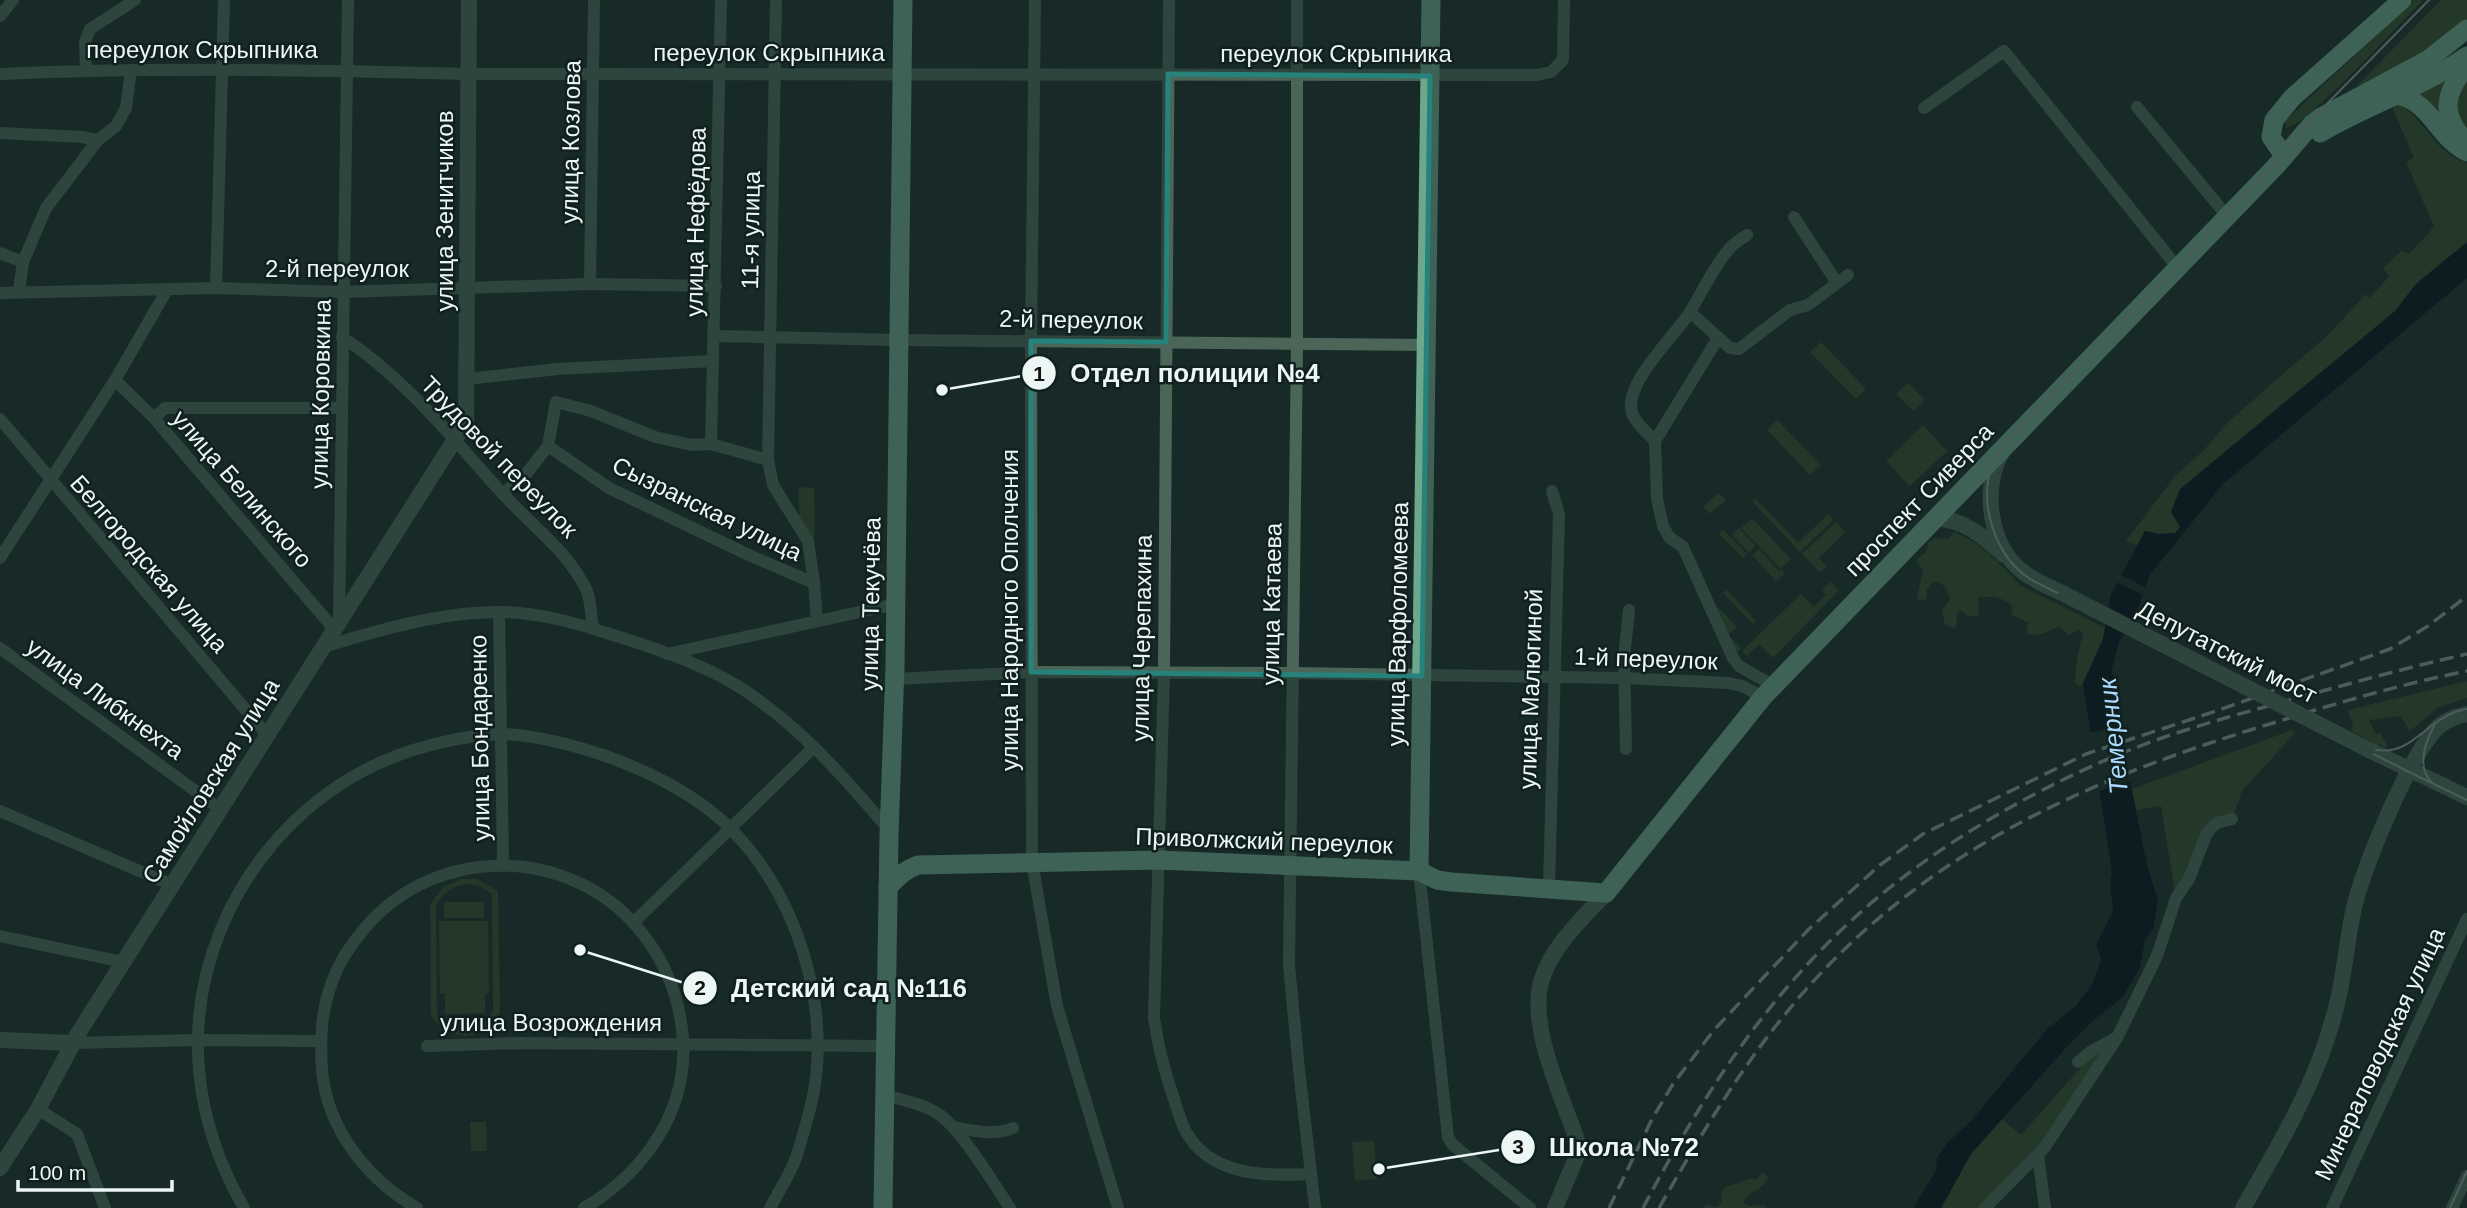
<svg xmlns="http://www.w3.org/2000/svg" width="2467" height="1208" font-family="Helvetica,sans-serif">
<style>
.green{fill:#314928;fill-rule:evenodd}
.water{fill:#000c18}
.pier{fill:#182a28}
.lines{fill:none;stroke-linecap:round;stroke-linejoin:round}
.minor{stroke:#4b6659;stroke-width:12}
.tertiary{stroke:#4b6659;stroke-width:16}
.primary{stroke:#6da78c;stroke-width:19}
.tram{stroke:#8b9a98;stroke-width:2}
.rail{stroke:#8b9a98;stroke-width:3.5;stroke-dasharray:14 7;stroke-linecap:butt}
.tertiary-bridge{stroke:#4b6659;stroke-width:16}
.marked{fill:none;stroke:#25837c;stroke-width:5;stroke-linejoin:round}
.labels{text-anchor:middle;stroke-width:5;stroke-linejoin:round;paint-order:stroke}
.street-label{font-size:24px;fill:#ebf6f5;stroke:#0f201f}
.water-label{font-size:26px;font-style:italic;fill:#acdafe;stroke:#0f201f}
.leader{fill:none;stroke:#ebf6f5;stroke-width:2.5}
.callout-dot{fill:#ebf6f5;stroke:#0f201f;stroke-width:2.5}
.mark-label{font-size:21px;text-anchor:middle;font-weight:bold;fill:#111}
.callout-label{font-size:26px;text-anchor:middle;font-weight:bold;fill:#ebf6f5;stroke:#0f201f;stroke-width:5;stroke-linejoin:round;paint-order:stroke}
</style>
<rect width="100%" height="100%" fill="#182a28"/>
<g class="green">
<path d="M2414 0H2423C2402 21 2307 126 2286 128L2285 121Z"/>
<path d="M2441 0H2467V20L2438 47 2356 87Z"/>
<path d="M2467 74V136L2464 134 2454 97Z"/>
<path d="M2449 76 2439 115 2418 93Z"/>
<path d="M2396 102C2426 118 2432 152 2467 163V242L2416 284 2395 311 2175 533 2160 534 2145 531 2138 545 2126 541 2175 476 2204 450 2228 422 2328 335 2366 294 2369 298 2389 277 2383 268 2401 251 2409 254 2434 227 2406 162 2414 158 2391 104Z"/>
<path d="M1821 342 1866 389 1856 399 1810 352Z"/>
<path d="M1908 383 1925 400 1913 411 1896 394Z"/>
<path d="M1777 420 1821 465 1810 475 1767 430Z"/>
<path d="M1923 425 1947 451 1910 486 1886 461Z"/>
<path d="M798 487 814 488 815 537 812 538 800 523Z"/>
<path d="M1718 493 1725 498V501L1709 514 1703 507Z"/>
<path d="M1755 498 1798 543 1828 514 1833 520 1800 552 1752 501Z"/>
<path d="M1752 518 1791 559 1781 568 1785 573 1776 581 1752 555 1759 549 1779 571 1781 569 1741 528Z"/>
<path d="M1836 522 1845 532 1819 558 1827 567 1820 572 1802 554Z"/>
<path d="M1739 528 1756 546 1749 553 1732 535Z"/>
<path d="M1723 530 1747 554 1743 558 1719 534Z"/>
<path d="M1954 532 1967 538 1987 551 2021 586 2105 628 2103 639 2081 687 2075 683 2077 659 2083 633 2079 630 2069 635 2059 627 2042 634 2029 635 2026 629 2029 623 2011 614 2012 605C2003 597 1988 595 1978 598L1979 616H1968L1960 610C1954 614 1959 622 1955 628L1945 625 1942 611 1950 599 1946 587 1937 582H1933L1927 589 1926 600 1917 599 1923 569 1916 562 1917 559 1926 552 1928 543 1935 538 1948 539Z"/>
<path d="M1831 582 1839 590 1773 658 1759 644 1747 656 1742 651 1801 594 1814 607 1826 595 1822 590Z"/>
<path d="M1727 590 1756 621 1753 624 1723 593Z"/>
<path d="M1717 606 1737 627 1728 635 1741 648 1735 654Z"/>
<path d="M2467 681V698L2437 708 2410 731 2401 716 2369 720 2376 734 2380 733 2388 746 2384 748 2380 744 2376 748 2370 744 2371 741 2351 731 2353 726 2348 710Z"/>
<path d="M2292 730 2295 733 2242 791 2232 819 2217 822 2176 898 2161 806 2136 810 2132 789Z"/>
<path d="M461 879H477L498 891 500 1013C484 1043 449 1043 431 1015L430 905 442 888ZM469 884 482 887 492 894 493 1011C481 1035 451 1036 437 1014L436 906C443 892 453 885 469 884Z"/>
<rect x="444" y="902" width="40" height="16"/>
<path d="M439 921H488L489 993H485V1013L445 1014V993H440Z"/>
<path d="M2108 1041 2069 1112 1985 1208H1941L1971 1154 2002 1119 2021 1135 2082 1066Z"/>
<path d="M470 1122H486L487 1151H471Z"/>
<path d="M1374 1141 1377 1179 1355 1181 1352 1142Z"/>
<path d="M1762 1172 1768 1177C1764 1191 1749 1190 1743 1203L1750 1206 1764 1205 1766 1208H1704L1706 1205 1717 1207 1722 1201 1721 1193 1724 1188 1748 1179H1757Z"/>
</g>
<path class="water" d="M2467 242V278L2223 484 2149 576 2137 612 2119 642 2112 670 2133 796 2147 865 2158 900 2153 930 2145 939 2140 967 2123 997 2095 1019 2064 1050 1971 1154 1941 1208H1913L1937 1169 1936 1160 1947 1143 1972 1120 2047 1029 2076 1006 2093 983 2101 960 2096 945 2113 911 2110 882 2112 872 2083 684 2103 639 2111 594 2145 531 2160 534 2175 533 2180 527 2171 512 2180 489 2395 311 2416 284Z"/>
<g class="pier">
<path d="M2119 574 2149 589 2146 596 2114 581Z"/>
<path d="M2124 725 2134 780 2096 792 2087 733Z"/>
</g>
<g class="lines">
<g class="minor">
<path d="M1035 0 1031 341 1032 862 1057 1006 1118 1208"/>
<path d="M1169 0 1164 672 1154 1018C1158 1046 1164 1070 1173 1096 1177 1108 1180 1121 1186 1132 1212 1177 1266 1176 1311 1174"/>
<path d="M1297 0V344L1289 965 1299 1070 1315 1208"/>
<path d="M0 16 13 0"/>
<path d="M86 70 85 42 90 29 135 0"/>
<path d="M0 74C156 67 312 70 468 74L1537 75 1551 72 1563 60 1564 0"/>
<path d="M2137 107 2227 216"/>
<path d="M1924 108 2004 51 2177 267"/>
<path d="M0 133 82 137 98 140"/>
<path d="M1794 217 1837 283"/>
<path d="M1747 235C1741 239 1734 243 1730 248 1713 267 1703 291 1690 312 1674 337 1630 377 1631 407 1631 420 1647 432 1655 441L1657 499 1663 526 1669 537 1683 547 1733 658 1739 666 1774 686"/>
<path d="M0 253 23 262"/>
<path d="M590 284 594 0"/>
<path d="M216 288 224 0"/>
<path d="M19 291 23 262 46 208 98 140 116 126 126 108 131 70"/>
<path d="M0 293 216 288 343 292 590 284 716 286"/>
<path d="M1690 312 1730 348 1739 349 1790 310 1808 305 1848 275"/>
<path d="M714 336 899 340 1427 345"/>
<path d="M342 337C405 378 453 439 503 494 531 525 569 552 587 591 591 601 591 617 593 628"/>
<path d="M466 379 558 369 713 361"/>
<path d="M115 380 154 418 334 629"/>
<path d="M154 418 165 408H342"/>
<path d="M0 419 267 735"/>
<path d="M1655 441 1718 338"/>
<path d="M711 444 721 0"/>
<path d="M548 446 609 488 751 556 814 583"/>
<path d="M768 460 776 0"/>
<path d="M503 494 526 474 548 446 556 402 591 411 655 437 692 445 711 444 768 460 773 485 808 541 814 583 817 621"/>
<path d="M0 558 115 380 167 290"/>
<path d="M499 612 503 864"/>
<path d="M339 621 348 0"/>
<path d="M323 647C379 630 440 612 499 612 538 612 576 623 613 635 649 646 688 659 722 677 787 712 842 774 889 830"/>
<path d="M0 648 220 809"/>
<path d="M667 654 896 604"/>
<path d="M895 679 1031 672 1292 673 1625 678 1729 683 1742 686 1763 697"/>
<path d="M1626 749 1624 658 1629 610"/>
<path d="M0 811 172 885"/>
<path d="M1419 871 1448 1137 1452 1144 1530 1208"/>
<path d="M1549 888 1559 514 1552 491"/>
<path d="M634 922 814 747"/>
<path d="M0 936 123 962"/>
<path d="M72 1043 197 1040 320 1041"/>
<path d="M427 1046 520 1043 885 1046"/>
<path d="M2078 1062 2090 1052 2116 1038"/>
<path d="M885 1095C902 1100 921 1103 937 1113 959 1126 994 1184 1010 1208"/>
<path d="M38 1109 77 1134 105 1208"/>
<path d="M953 1127C973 1131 994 1136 1013 1128"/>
<path d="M2038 1155 2045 1208"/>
<path d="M244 1208C194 1121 182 1024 221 929 259 838 335 769 431 745 455 739 479 734 503 734 538 735 573 745 606 756 650 772 698 796 731 829 796 895 829 999 814 1091 810 1112 803 1135 797 1155 791 1173 779 1191 770 1208"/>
<path d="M417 1208C367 1179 327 1129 322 1070 320 1039 321 1011 332 982 339 962 351 944 365 928 438 841 578 846 645 937 668 967 680 1001 683 1039 688 1111 644 1173 584 1208"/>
<path d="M1985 1208 2045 1147 2117 1038 2157 956 2176 898 2189 879 2206 835 2211 828 2217 823 2232 819"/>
<path d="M2332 1208 2467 919"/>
<path d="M2452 1208 2467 1176"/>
</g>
<g class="tertiary">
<path d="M2001 454C1982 489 1989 546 2023 572 2036 582 2052 588 2066 595"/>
<path d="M1934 518C1963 519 1983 536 2004 555"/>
<path d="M2367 749 2467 797"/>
<path d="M0 1040 72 1043"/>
<path d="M0 1168 38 1109 79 1032 466 422 469 0"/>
<path d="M1555 1208 1577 1156V1140C1562 1096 1527 1024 1542 979 1553 945 1583 918 1606 893"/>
<path d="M2243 1208C2271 1159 2301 1109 2321 1056 2330 1031 2338 1005 2342 979 2347 952 2349 925 2356 900 2367 860 2410 754 2438 727 2447 719 2456 716 2467 714"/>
</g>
<g class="primary">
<path d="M2397 95C2430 101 2438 138 2467 152"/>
<path d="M2320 133C2368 105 2421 88 2467 56"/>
<path d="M2464 139C2439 114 2446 90 2467 66"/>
<path d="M2284 156 2271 137 2274 120 2292 98 2402 0"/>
<path d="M1419 871 1431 0"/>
<path d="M888 887C898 877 904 870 918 865L1159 860 1419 871 1437 880 1451 882 1606 893 1763 697 2276 166 2312 124 2321 117 2429 59 2467 29"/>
<path d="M883 1208 889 835 895 666 903 0"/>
</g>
<g class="tram">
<path d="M2429 0 2312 119 2274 165 2002 447C1999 453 1994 459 1992 466 1978 505 1996 557 2030 579L2409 772 2467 800"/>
<path d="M2376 750C2415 756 2426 716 2467 709"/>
<path d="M2432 783C2416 767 2425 743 2434 726"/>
<path d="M2450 1208 2467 1171"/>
</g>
<g class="rail">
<path d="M1609 1208 1652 1119 1673 1084 1714 1030 1809 929 1880 865 1923 834 2086 754 2219 710 2390 649 2428 626 2467 596"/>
<path d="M1643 1208C1693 1113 1750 1021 1827 944 1910 860 2018 796 2127 751 2177 731 2231 716 2283 702 2344 685 2405 668 2467 654"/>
<path d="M1659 1208C1705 1128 1748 1054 1810 985 1936 845 2097 776 2273 723 2337 703 2402 684 2467 671"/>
</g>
<path class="tertiary-bridge" d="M2066 595 2367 749"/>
</g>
<path d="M0 0H2467V1208H0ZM1168 74 1430 76 1422 676 1031 672V341L1166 342Z" fill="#182a28" fill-opacity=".55" fill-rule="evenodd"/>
<path class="marked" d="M1168 74 1430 76 1422 676 1031 672V341L1166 342Z"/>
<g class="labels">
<g class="street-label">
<text x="202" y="58">переулок Скрыпника</text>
<text x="769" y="61">переулок Скрыпника</text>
<text x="1336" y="62">переулок Скрыпника</text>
<text transform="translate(571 142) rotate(-89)" y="8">улица Козлова</text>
<text transform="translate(445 211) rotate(-90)" y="8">улица Зенитчиков</text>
<text transform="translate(696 222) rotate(-89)" y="8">улица Нефёдова</text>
<text transform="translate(751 230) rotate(-89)" y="8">11-я улица</text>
<text x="337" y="277">2-й переулок</text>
<text transform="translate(1071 320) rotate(1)" y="8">2-й переулок</text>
<text transform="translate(321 394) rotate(-89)" y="8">улица Коровкина</text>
<text transform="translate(499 457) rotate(46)" y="8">Трудовой переулок</text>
<text transform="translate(242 489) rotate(49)" y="8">улица Белинского</text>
<text transform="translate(1919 500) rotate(-46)" y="8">проспект Сиверса</text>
<text transform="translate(707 509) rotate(26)" y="8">Сызранская улица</text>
<text transform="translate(149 564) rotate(49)" y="8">Белгородская улица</text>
<text transform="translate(871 604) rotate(-89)" y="8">улица Текучёва</text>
<text transform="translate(1272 604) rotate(-89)" y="8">улица Катаева</text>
<text transform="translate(1010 610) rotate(-90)" y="8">улица Народного Ополчения</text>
<text transform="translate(1398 624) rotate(-89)" y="8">улица Варфоломеева</text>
<text transform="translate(1142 638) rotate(-89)" y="8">улица Черепахина</text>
<text transform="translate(2227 652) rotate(27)" y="8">Депутатский мост</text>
<text transform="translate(1646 659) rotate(2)" y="8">1-й переулок</text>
<text transform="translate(1531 689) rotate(-88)" y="8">улица Малюгиной</text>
<text transform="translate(105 699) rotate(36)" y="8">улица Либкнехта</text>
<text transform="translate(480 738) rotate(-91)" y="8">улица Бондаренко</text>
<text transform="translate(211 781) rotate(-58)" y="8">Самойловская улица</text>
<text transform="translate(1264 841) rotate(2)" y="8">Приволжский переулок</text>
<text x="551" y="1031">улица Возрождения</text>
<text transform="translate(2380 1054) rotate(-65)" y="8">Минераловодская улица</text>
</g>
<g class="water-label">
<text transform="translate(2113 736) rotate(-96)" y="9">Темерник</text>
</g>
</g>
<path class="leader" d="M942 390L1039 373M580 950L700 988M1379 1169L1518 1147"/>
<g class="callout-dot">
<circle cx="942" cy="390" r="7"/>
<circle cx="580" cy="950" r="7"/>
<circle cx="1379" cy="1169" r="7"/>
<circle cx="1039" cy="373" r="18"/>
<circle cx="700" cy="988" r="18"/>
<circle cx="1518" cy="1147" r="18"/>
</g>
<g class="mark-label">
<text x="1039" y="381">1</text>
<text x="700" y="995">2</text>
<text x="1518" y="1154">3</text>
</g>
<g class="callout-label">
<text x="1195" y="382">Отдел полиции №4</text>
<text x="849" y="997">Детский сад №116</text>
<text x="1624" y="1156">Школа №72</text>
</g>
<path d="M18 1180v10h154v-10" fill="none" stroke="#ebf6f5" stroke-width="3.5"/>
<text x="28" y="1180" font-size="21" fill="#ebf6f5" stroke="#0f201f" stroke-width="5" paint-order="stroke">100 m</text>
</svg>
